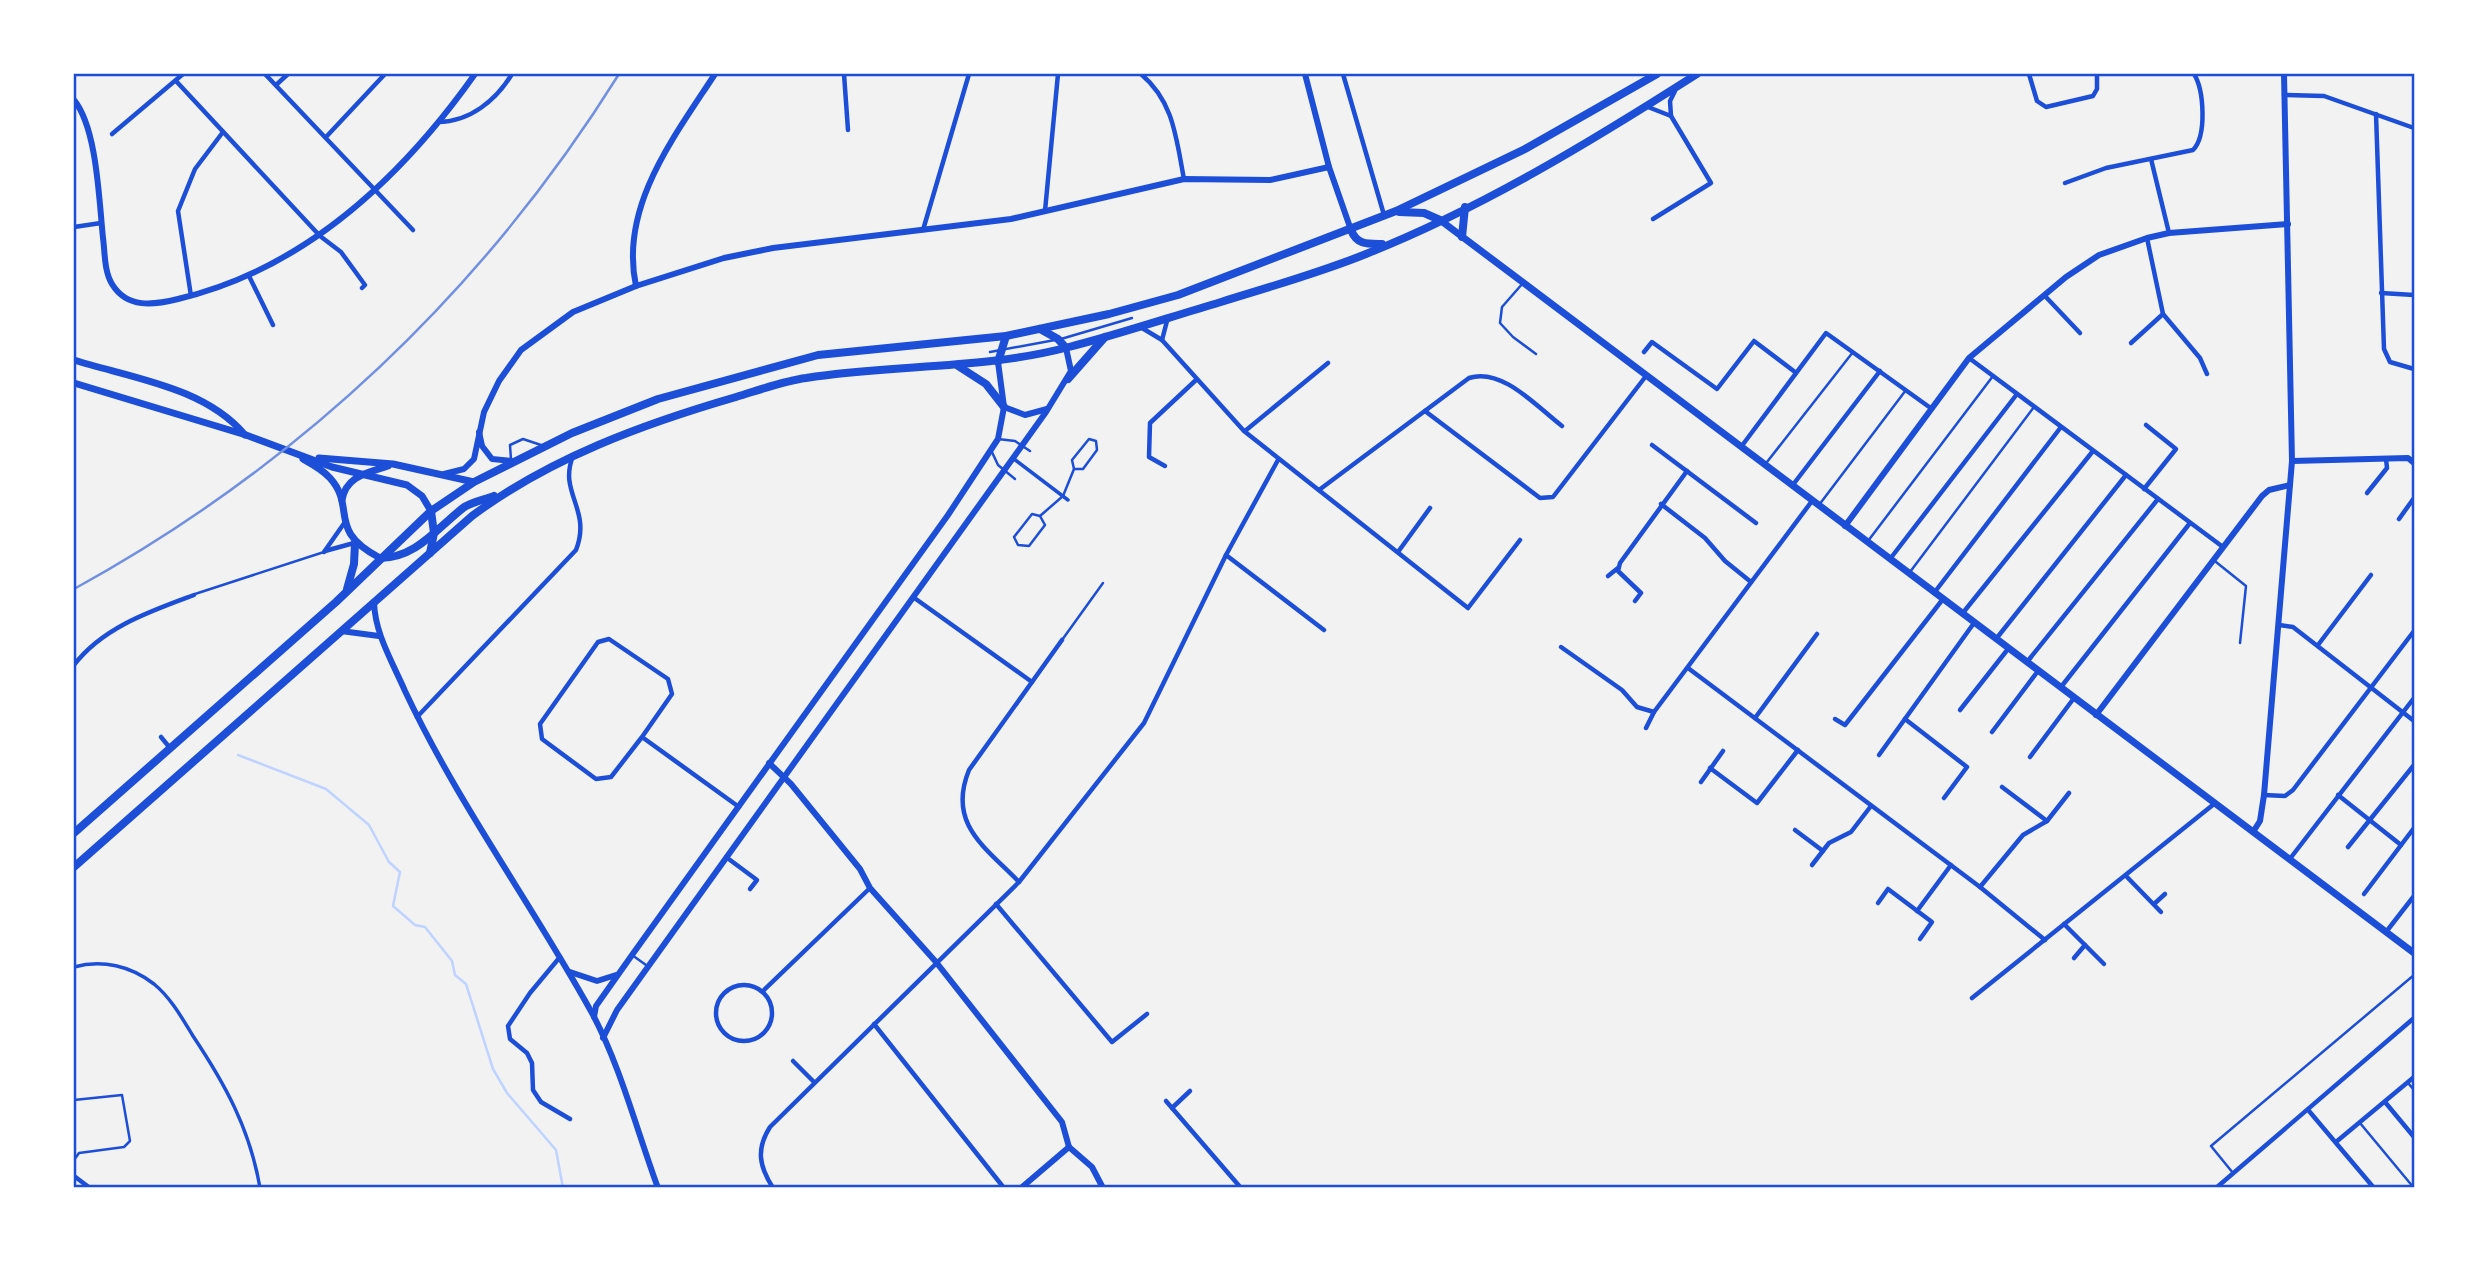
<svg xmlns="http://www.w3.org/2000/svg" width="2488" height="1261" font-family="Spectral,serif">
<style>
.lines{fill:none;stroke-linecap:round;stroke-linejoin:round}
.stream{stroke:#bfd3fe;stroke-width:2.5}
.service{stroke:#1d4ed8;stroke-width:2.5}
.pedestrian{stroke:#1d4ed8;stroke-width:3.5}
.minor{stroke:#1d4ed8;stroke-width:4.5}
.tertiary{stroke:#1d4ed8;stroke-width:6}
.secondary{stroke:#1d4ed8;stroke-width:7}
.trunk{stroke:#1d4ed8;stroke-width:8}
.rail{stroke:#7290e2;stroke-width:2.5}
.neatline{fill:none;stroke:#1d4ed8;stroke-width:2.5}
</style>
<rect width="100%" height="100%" fill="#f2f2f2"/>
<g class="lines">
<path class="stream" d="M238 755 326 789 369 825 389 862 400 872 393 906 415 925 425 927 452 961 455 975 466 984 493 1069 507 1093 556 1150 563 1188"/>
<g class="service">
<path d="M1523 283 1502 307 1500 323 1513 337 1536 354"/>
<path d="M1061 339 1132 318"/>
<path d="M990 352 1055 340"/>
<path d="M998 439 1015 441 1030 451"/>
<path d="M1089 439 1096 441 1097 450 1083 469H1074L1072 460Z"/>
<path d="M991 450 998 465 1015 479"/>
<path d="M511 460 510 445 523 439 541 445"/>
<path d="M1767 462 1853 352"/>
<path d="M1819 505 1906 390"/>
<path d="M1032 514 1040 516 1045 525 1029 546 1018 545 1014 537Z"/>
<path d="M1040 516 1063 496 1074 469"/>
<path d="M1868 541 1993 376"/>
<path d="M2216 562 2246 586 2240 643"/>
<path d="M1910 572 2034 407"/>
<path d="M195 594 324 552"/>
<path d="M1062 640 1103 583"/>
<path d="M632 955 646 965"/>
<path d="M2408 1083 2414 1090"/>
<path d="M74 1100 122 1095 130 1141 124 1147 79 1153 74 1160"/>
<path d="M2360 1123 2414 1188"/>
<path d="M2233 1173 2211 1146 2414 975"/>
</g>
<g class="pedestrian">
<path d="M1014 459 1068 500"/>
<path d="M74 967C102 959 131 966 154 984 171 998 182 1018 193 1036 225 1084 250 1129 260 1188"/>
</g>
<g class="minor">
<path d="M265 74 413 230"/>
<path d="M844 74 848 130"/>
<path d="M1141 74C1174 102 1176 138 1184 179"/>
<path d="M1343 74 1384 215"/>
<path d="M2029 74 2037 101 2046 107 2093 96 2097 89V74"/>
<path d="M176 81 320 236 341 252 365 285 362 288"/>
<path d="M276 85 288 74"/>
<path d="M2284 95 2324 96 2414 128"/>
<path d="M1648 107 1671 116 1670 101 1675 91"/>
<path d="M2376 114 2384 349 2390 362 2414 369"/>
<path d="M438 122C470 122 496 100 512 74"/>
<path d="M112 134 183 74"/>
<path d="M326 137 385 74"/>
<path d="M2151 159 2169 233"/>
<path d="M2065 183 2106 168 2193 150C2207 136 2204 90 2194 74"/>
<path d="M1045 211 1058 74"/>
<path d="M1653 219 1711 183 1671 116"/>
<path d="M74 227 101 223"/>
<path d="M923 230 969 74"/>
<path d="M2147 238 2163 314 2200 358 2207 374"/>
<path d="M249 276 273 325"/>
<path d="M2381 293 2414 295"/>
<path d="M191 296 178 211 195 169 223 132"/>
<path d="M2045 296 2080 333"/>
<path d="M1142 328 1162 340 1167 321"/>
<path d="M1162 340 1244 431 1468 608 1520 540"/>
<path d="M2131 343 2163 314"/>
<path d="M1644 352 1652 342 1717 389 1754 341 1795 372"/>
<path d="M1969 358 2223 547"/>
<path d="M1425 411 1540 498 1553 497 1646 376"/>
<path d="M1245 431 1328 363"/>
<path d="M1652 445 1756 523"/>
<path d="M1741 447 1826 333 1932 409"/>
<path d="M1165 466 1149 457 1150 423 1196 380"/>
<path d="M1792 486 1880 371"/>
<path d="M2144 489 2176 449 2146 425"/>
<path d="M1319 490 1469 378C1502 367 1537 407 1562 426"/>
<path d="M2367 493 2387 468 2386 459"/>
<path d="M1661 504 1705 538 1725 561 1751 582"/>
<path d="M2399 519 2414 498"/>
<path d="M325 551 354 543"/>
<path d="M324 552 345 522"/>
<path d="M1398 552 1430 508"/>
<path d="M1226 555 1324 630"/>
<path d="M1890 559 2017 394"/>
<path d="M1608 576 1618 568"/>
<path d="M1934 593 2061 427"/>
<path d="M913 597 1032 682"/>
<path d="M1635 601 1641 593 1618 571 1620 563 1687 471"/>
<path d="M1962 614 2093 451"/>
<path d="M2279 625 2293 627 2414 721"/>
<path d="M1996 639 2126 475"/>
<path d="M2318 645 2371 575"/>
<path d="M1561 647 1622 690 1637 707 1654 712"/>
<path d="M2027 662 2158 499"/>
<path d="M74 665C103 627 151 611 194 595"/>
<path d="M1688 668 1980 887 2045 940"/>
<path d="M2061 687 2190 523"/>
<path d="M1960 710 2008 649"/>
<path d="M417 717 576 550C592 509 558 493 573 456"/>
<path d="M1755 718 1817 634"/>
<path d="M1835 719 1845 725 1943 599"/>
<path d="M1905 719 1967 767 1944 798"/>
<path d="M1646 728 1654 712 1812 501"/>
<path d="M1992 732 2038 671"/>
<path d="M161 737 170 748"/>
<path d="M642 737 672 694 668 679 609 639 598 642 540 724 542 739 596 779 611 777 642 737 739 807"/>
<path d="M1879 755 1974 623"/>
<path d="M2030 757 2074 698"/>
<path d="M1710 768 1757 803 1798 750"/>
<path d="M1701 782 1723 751"/>
<path d="M2002 787 2047 821"/>
<path d="M2264 795 2285 796 2293 790 2414 631"/>
<path d="M2338 795 2401 845"/>
<path d="M1795 830 1823 851"/>
<path d="M2348 847 2414 765"/>
<path d="M726 857 757 880 750 889"/>
<path d="M2289 860 2414 698"/>
<path d="M1812 865 1829 843 1851 832 1871 806"/>
<path d="M2127 877 2161 912"/>
<path d="M1019 882C985 847 947 824 969 770L1062 640"/>
<path d="M1980 887 2023 835 2047 821 2069 793"/>
<path d="M2364 894 2414 828"/>
<path d="M1878 903 1888 889 1932 922 1920 939"/>
<path d="M996 904 1112 1042 1147 1014"/>
<path d="M2154 904 2165 894"/>
<path d="M1917 911 1951 865"/>
<path d="M2064 924 2104 964"/>
<path d="M2386 932 2414 896"/>
<path d="M560 957 530 993 508 1026 510 1039 527 1053 532 1063 533 1090 541 1102 570 1119"/>
<path d="M2074 958 2085 945"/>
<circle cx="744" cy="1013" r="28"/>
<path d="M763 991 870 888"/>
<path d="M1972 998 2214 804"/>
<path d="M874 1024 1004 1188"/>
<path d="M793 1061 814 1082"/>
<path d="M1166 1101 1241 1188"/>
<path d="M2385 1102 2414 1137"/>
<path d="M1172 1108 1190 1091"/>
<path d="M2309 1111 2374 1188"/>
<path d="M2336 1142 2414 1077"/>
<path d="M74 1176 90 1188"/>
<path d="M773 1188C759 1166 756 1149 770 1127L1019 882 1144 723 1226 555 1278 460"/>
<path d="M2216 1188 2414 1018"/>
</g>
<g class="tertiary">
<path d="M1305 74 1329 167 1351 230"/>
<path d="M74 100C97 128 99 200 103 238 105 252 104 271 112 284 127 309 154 305 178 299 305 269 402 177 475 74"/>
<path d="M636 286C619 207 674 137 715 74"/>
<path d="M1004 407 1025 415 1047 409"/>
<path d="M479 432 482 446 492 459 513 461"/>
<path d="M2292 461 2408 458 2414 463"/>
<path d="M444 474 464 469 474 459 484 412 499 381 521 350 573 312 636 286 724 258 773 248 1011 219 1184 179 1270 180 1329 167"/>
<path d="M1845 526 1969 358 2066 277 2099 255 2147 238 2169 233 2288 224"/>
<path d="M374 602C375 634 392 661 405 691 458 804 532 904 592 1013 620 1065 637 1131 658 1188"/>
<path d="M341 631 379 636"/>
<path d="M2096 715 2262 496 2269 490 2290 485"/>
<path d="M769 763 791 784 860 869 870 888 936 962 1062 1122 1069 1147 1092 1167 1103 1188"/>
<path d="M2253 832 2260 821 2264 795 2292 461 2284 74"/>
<path d="M570 972 597 981 616 975"/>
<path d="M594 1017 596 1006 632 955 948 515 998 439 1004 407 998 362"/>
<path d="M603 1038 617 1010 1046 412 1071 371 1066 348"/>
<path d="M1021 1188 1069 1147"/>
</g>
<g class="secondary">
<path d="M1440 220 2414 953"/>
<path d="M74 360C131 378 205 387 245 435"/>
<path d="M74 383 246 435 332 467 407 485 422 496 431 511"/>
<path d="M319 458 393 464 474 482"/>
<path d="M303 459C312 464 323 470 330 478 357 508 326 530 380 558"/>
<path d="M342 500C346 476 367 473 388 466"/>
</g>
<g class="trunk">
<path d="M1399 212 1424 213 1440 220"/>
<path d="M1351 230C1357 245 1367 244 1382 244"/>
<path d="M1462 237 1465 207"/>
<path d="M1040 329 1058 339 1066 348"/>
<path d="M998 362 1006 336"/>
<path d="M958 366 986 384 1004 407"/>
<path d="M1068 379 1105 337"/>
<path d="M430 553 434 533 431 511"/>
<path d="M380 558C416 558 436 529 463 508 471 502 484 500 494 496"/>
<path d="M347 589 354 564 355 543"/>
<path d="M74 833 336 602 431 511 474 482 572 433 658 399 818 355 1006 336 1109 314 1178 295 1396 211 1525 149 1657 74"/>
<path d="M74 867 472 516C550 458 643 424 736 397 759 390 783 381 806 378 894 364 982 370 1069 347 1120 334 1170 317 1221 302 1269 287 1319 273 1366 254 1482 208 1592 141 1697 74"/>
</g>
<path class="rail" d="M74 589C298 466 483 292 619 74"/>
</g>
<rect width="2488" height="1261" fill="none" stroke="#ffffff" stroke-width="150"/>
<rect x="75" y="75" width="2338" height="1111" class="neatline"/>
</svg>
